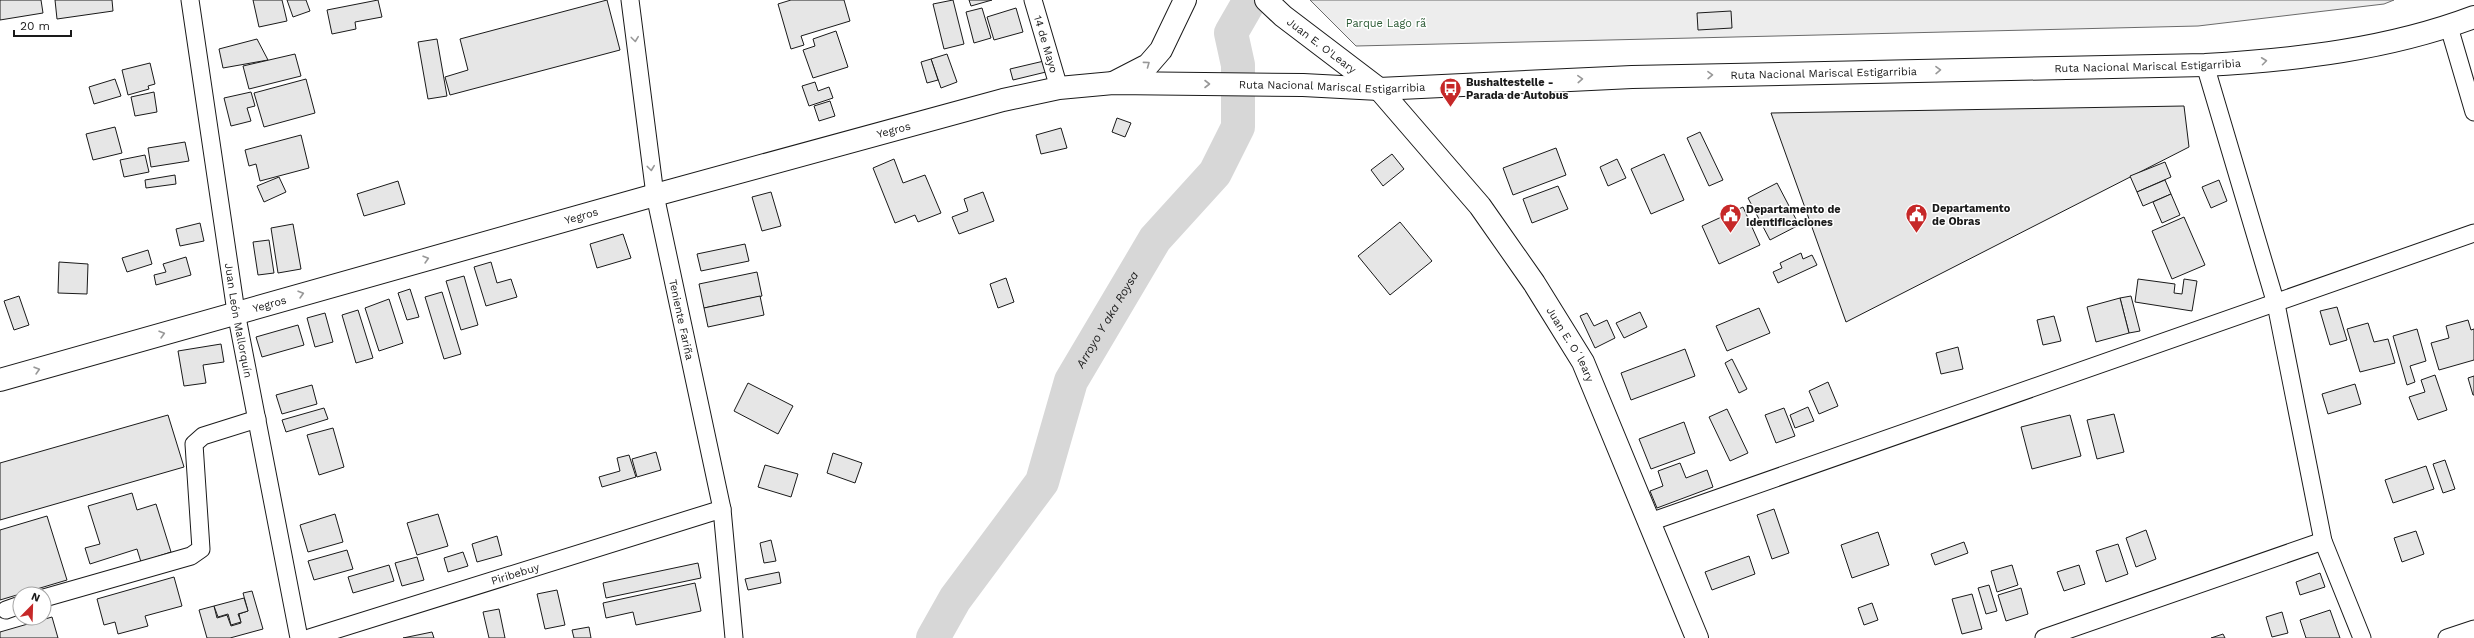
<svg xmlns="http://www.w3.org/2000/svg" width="2474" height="638" font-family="'Work Sans',sans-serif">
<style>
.built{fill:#ededed;stroke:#6a6a6a}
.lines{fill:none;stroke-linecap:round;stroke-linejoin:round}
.river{stroke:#d7d7d7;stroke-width:34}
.building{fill:#e6e6e6;stroke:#1a1a1a}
.minor-casing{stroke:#1a1a1a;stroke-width:19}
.tertiary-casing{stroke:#1a1a1a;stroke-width:24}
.primary-casing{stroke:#1a1a1a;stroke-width:24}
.minor{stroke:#fff;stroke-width:17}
.tertiary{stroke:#fff;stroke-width:22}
.primary{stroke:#fff;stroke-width:22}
.oneway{stroke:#989898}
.labels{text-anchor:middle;stroke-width:3;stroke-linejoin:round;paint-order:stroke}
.park-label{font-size:11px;fill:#2b5a34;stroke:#fff}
.street-label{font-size:11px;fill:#1a1a1a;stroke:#fff}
.poi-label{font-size:11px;font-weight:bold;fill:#1a1a1a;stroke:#fff;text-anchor:start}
.water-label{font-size:12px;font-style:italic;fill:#1a1a1a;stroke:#fff}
</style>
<rect width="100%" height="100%" fill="#fff"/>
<path class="built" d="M1310 0H2394L2384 4 2198 26 1356 46Z"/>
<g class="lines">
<path class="river" id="s1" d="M933 638 955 599 1042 482 1071 381 1155 239 1215 173 1238 127V65L1231 33 1250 0"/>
</g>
<g class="building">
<path d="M0 0H41L43 13 0 20Z"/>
<path d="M55 0H112L113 11 57 19Z"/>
<path d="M253 0H282L287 21 259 27Z"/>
<path d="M287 0H306L310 11 293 17Z"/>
<path d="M378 0 382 17 355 22 356 29 332 34 327 10Z"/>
<path d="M607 0 620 50 450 95 445 77 468 70 460 39Z"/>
<path d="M791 0H844L850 21 801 36 804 45 791 49 778 4Z"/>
<path d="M953 0 964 44 944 49 933 4Z"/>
<path d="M969 0H992L971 6Z"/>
<path d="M982 8 991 38 974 43 966 12Z"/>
<path d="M1016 8 1023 32 994 40 987 17Z"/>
<path d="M1731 11 1732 28 1698 30 1697 13Z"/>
<path d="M836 31 848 67 813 78 803 50 815 46 813 39Z"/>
<path d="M257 39 268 60 223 68 219 49Z"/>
<path d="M437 39 447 96 428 99 418 42Z"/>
<path d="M295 54 301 76 249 89 243 66Z"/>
<path d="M947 54 957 82 941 88 931 59Z"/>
<path d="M931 59 938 80 927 83 921 62Z"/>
<path d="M1044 61 1046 72 1013 80 1010 69Z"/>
<path d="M150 63 155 84 148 86 149 89 128 95 122 70Z"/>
<path d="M115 79 121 96 94 104 89 87Z"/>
<path d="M306 79 315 113 264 127 254 93Z"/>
<path d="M815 82 818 91 829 87 833 98 809 106 802 86Z"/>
<path d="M154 92 157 112 135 116 131 97Z"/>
<path d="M251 92 255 106 247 108 251 121 231 126 224 98Z"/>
<path d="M830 101 835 116 819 121 814 106Z"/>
<path d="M2184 106 2189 147 1846 322 1771 113Z"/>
<path d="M1117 118 1131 123 1125 137 1112 132Z"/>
<path d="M115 127 122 153 93 160 86 134Z"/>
<path d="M1061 128 1067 148 1041 154 1036 135Z"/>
<path d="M1700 132 1723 180 1709 186 1687 138Z"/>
<path d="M301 135 309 168 260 181 256 164 249 166 245 150Z"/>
<path d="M185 142 189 161 151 167 148 148Z"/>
<path d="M1556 148 1566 175 1513 195 1503 168Z"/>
<path d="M1392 154 1404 169 1383 186 1371 170Z"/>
<path d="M1664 154 1684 200 1651 214 1631 169Z"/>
<path d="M145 155 149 172 124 177 120 160Z"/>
<path d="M894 159 903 183 925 175 941 213 918 222 915 215 895 223 873 168Z"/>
<path d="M1617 159 1626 178 1608 186 1600 167Z"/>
<path d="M2165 162 2171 177 2137 192 2130 176Z"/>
<path d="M175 175 176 184 146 188 145 180Z"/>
<path d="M279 177 286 192 264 202 257 186Z"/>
<path d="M2165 180 2171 194 2143 206 2137 192Z"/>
<path d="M2219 180 2227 201 2211 208 2202 187Z"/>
<path d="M398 181 405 204 364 216 357 194Z"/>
<path d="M1777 183 1799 225 1770 240 1748 198Z"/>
<path d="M1558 186 1568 209 1532 223 1523 199Z"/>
<path d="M771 192 781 226 762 231 752 197Z"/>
<path d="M983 192 994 221 959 234 952 217 968 211 964 199Z"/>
<path d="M2171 194 2180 215 2162 223 2153 202Z"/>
<path d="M1743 207 1760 245 1719 264 1702 226Z"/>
<path d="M2184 217 2205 265 2172 279 2152 231Z"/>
<path d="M1400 222 1432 261 1390 295 1358 256Z"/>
<path d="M200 223 204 241 180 246 176 229Z"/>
<path d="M293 224 301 269 278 273 271 228Z"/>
<path d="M623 234 631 258 597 268 590 244Z"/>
<path d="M269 240 274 273 258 275 253 242Z"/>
<path d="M745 244 749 261 701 271 697 254Z"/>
<path d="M148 250 152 264 127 272 122 258Z"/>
<path d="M1801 253 1803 259 1812 255 1817 265 1778 283 1773 272 1782 268 1780 263Z"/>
<path d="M186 257 191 275 156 285 154 275 166 272 163 264Z"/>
<path d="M59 262 88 264 87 294 58 293Z"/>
<path d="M491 262 497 283 511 279 517 297 486 306 474 267Z"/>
<path d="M757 272 762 296 704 308 699 284Z"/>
<path d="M464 276 478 325 461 330 446 281Z"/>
<path d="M1006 278 1014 302 998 308 990 284Z"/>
<path d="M2138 279 2175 284 2174 293 2182 294 2184 279 2197 281 2192 311 2135 302Z"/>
<path d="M410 289 419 317 407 320 398 293Z"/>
<path d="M442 292 461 354 444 359 425 297Z"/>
<path d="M19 296 29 325 14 330 4 301Z"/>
<path d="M760 296 764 315 708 327 704 308Z"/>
<path d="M2131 296 2140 331 2129 333 2120 298Z"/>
<path d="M2120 298 2129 333 2096 342 2087 307Z"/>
<path d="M389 299 403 343 379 351 365 308Z"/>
<path d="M2337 307 2347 340 2330 345 2320 311Z"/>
<path d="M1759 308 1770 333 1727 351 1716 326Z"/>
<path d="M358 310 373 358 356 363 342 315Z"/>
<path d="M1640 312 1647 327 1624 338 1616 323Z"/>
<path d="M325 313 333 342 315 347 307 318Z"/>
<path d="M1587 313 1594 326 1607 320 1615 338 1595 348 1580 316Z"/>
<path d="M2054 316 2061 341 2043 345 2037 320Z"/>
<path d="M2468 320 2471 330 2474 329V360L2439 370 2431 343 2449 338 2446 326Z"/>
<path d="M2368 323 2374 342 2388 339 2395 363 2360 372 2347 329Z"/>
<path d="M298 325 304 345 262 357 256 337Z"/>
<path d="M2417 329 2426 361 2410 366 2415 382 2407 385 2393 336Z"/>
<path d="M221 344 224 362 203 365 206 383 184 386 178 351Z"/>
<path d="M1958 347 1963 369 1941 374 1936 353Z"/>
<path d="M1685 349 1695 376 1631 400 1621 373Z"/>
<path d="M1732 359 1747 389 1739 393 1725 363Z"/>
<path d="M2435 375 2447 410 2418 420 2409 397 2425 392 2421 380Z"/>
<path d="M2474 376V395H2473L2468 378Z"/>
<path d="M1828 382 1838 406 1819 414 1809 391Z"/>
<path d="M748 383 793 406 778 434 734 411Z"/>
<path d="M2355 384 2361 404 2328 414 2322 394Z"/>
<path d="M312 385 317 404 282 414 276 395Z"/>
<path d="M1808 407 1814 421 1795 428 1790 415Z"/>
<path d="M324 408 328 419 286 432 282 420Z"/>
<path d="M1784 408 1795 436 1776 443 1765 415Z"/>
<path d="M1727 409 1748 453 1730 461 1709 417Z"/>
<path d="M2114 414 2124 452 2097 459 2087 420Z"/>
<path d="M168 415 184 467 0 520V463Z"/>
<path d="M2070 415 2081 456 2032 469 2021 427Z"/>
<path d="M1684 422 1695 453 1651 469 1639 439Z"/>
<path d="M333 428 344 467 319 475 307 435Z"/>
<path d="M656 452 661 470 637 477 632 459Z"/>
<path d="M833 453 862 463 855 483 827 473Z"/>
<path d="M629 455 636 477 602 487 599 477 620 471 617 458Z"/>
<path d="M2445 460 2455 489 2443 493 2433 464Z"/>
<path d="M1680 463 1686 478 1707 470 1713 487 1657 508 1650 491 1663 486 1658 471Z"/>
<path d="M765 465 798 474 791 497 758 487Z"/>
<path d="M2426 466 2434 489 2393 503 2385 480Z"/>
<path d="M132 493 137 510 156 504 171 552 141 562 137 549 90 564 85 548 100 544 88 506Z"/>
<path d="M1774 509 1789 553 1772 559 1757 515Z"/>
<path d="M335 514 343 542 308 552 300 525Z"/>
<path d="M438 514 448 546 417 555 407 523Z"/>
<path d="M47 516 67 580 0 600V530Z"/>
<path d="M2146 530 2156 559 2136 567 2126 538Z"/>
<path d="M2416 531 2424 554 2402 562 2394 538Z"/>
<path d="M1878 532 1889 565 1852 578 1841 545Z"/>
<path d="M497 536 502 555 477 562 472 544Z"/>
<path d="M771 540 776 561 764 563 760 543Z"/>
<path d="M1964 542 1968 553 1935 565 1931 554Z"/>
<path d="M2118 544 2128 574 2106 582 2096 551Z"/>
<path d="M347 550 353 569 314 580 308 561Z"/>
<path d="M463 552 468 566 448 572 444 558Z"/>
<path d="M1749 556 1755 574 1712 590 1705 572Z"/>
<path d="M417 557 424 580 402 586 395 563Z"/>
<path d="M698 563 701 578 606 598 603 583Z"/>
<path d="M389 565 394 581 353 593 348 577Z"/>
<path d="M2012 565 2018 585 1997 592 1991 571Z"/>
<path d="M2079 565 2085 584 2064 591 2057 572Z"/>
<path d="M779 572 781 583 748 590 745 579Z"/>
<path d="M2320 573 2325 587 2300 595 2296 582Z"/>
<path d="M174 577 182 606 145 616 148 626 118 634 115 622 104 625 97 599Z"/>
<path d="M695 583 701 611 636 625 633 612 606 618 603 603Z"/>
<path d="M1989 585 1997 611 1986 614 1978 588Z"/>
<path d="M2021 588 2028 614 2006 621 1998 595Z"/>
<path d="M557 590 565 625 545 629 537 594Z"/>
<path d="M252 591 263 629 230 638H207L199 610 214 606 217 618 227 615 231 626 241 623 239 614 248 611 243 593Z"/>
<path d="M1972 594 1982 629 1962 634 1952 599Z"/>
<path d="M244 598 248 611 238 614 241 622 231 625 228 614 218 617 214 606Z"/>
<path d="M1872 603 1878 620 1864 625 1858 608Z"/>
<path d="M499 609 505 638H489L483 612Z"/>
<path d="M2330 610 2340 638H2306L2300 620Z"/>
<path d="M2282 612 2288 633 2272 637 2266 617Z"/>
<path d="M52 617 58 638H0V632Z"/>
<path d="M589 627 591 638H574L572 630Z"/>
<path d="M432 632 434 638H403Z"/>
<path d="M2223 634 2225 638H2211Z"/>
</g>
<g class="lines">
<defs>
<g id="minor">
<path id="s2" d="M190 0 236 312 299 638"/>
<path id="s3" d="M630 0 655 195 722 509 734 638"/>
<path id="s4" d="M1033 0 1059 88"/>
<path d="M2449 27 2474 112"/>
<path d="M2205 65 2276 304 2323 541 2362 638"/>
<path d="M1650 522 2474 233"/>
<path d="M44 598 191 556 201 549 194 444 203 436 257 419"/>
<path d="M6 610 20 605"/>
<path id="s5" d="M309 638 722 509"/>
<path d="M2044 638 2323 541"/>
<path d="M2447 638 2474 629"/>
</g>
<g id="tertiary">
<path id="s6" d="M1266 0 1283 16 1379 89 1480 206 1534 283 1583 362 1697 638"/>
</g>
<g id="primary">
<path d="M1115 82 1148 65 1161 50 1185 0"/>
<path id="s7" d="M0 380 655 195 1003 100 1059 88 1113 83 1303 85 1379 89 1632 77 2205 65C2296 60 2389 49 2474 17"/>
</g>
</defs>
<use href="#minor" class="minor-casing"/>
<use href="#tertiary" class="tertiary-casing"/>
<use href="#primary" class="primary-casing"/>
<use href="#minor" class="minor"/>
<use href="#tertiary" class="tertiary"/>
<use href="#primary" class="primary"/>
</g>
<defs><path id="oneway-chevron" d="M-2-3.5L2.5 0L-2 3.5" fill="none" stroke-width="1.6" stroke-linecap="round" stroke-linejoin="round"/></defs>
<g class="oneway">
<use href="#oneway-chevron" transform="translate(635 39) rotate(83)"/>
<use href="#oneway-chevron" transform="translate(2264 61) rotate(-7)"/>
<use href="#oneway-chevron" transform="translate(1147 64) rotate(-36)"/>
<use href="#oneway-chevron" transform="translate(1938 70) rotate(-1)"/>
<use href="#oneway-chevron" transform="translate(1710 75) rotate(-1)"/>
<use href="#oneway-chevron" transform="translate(1580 79) rotate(-3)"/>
<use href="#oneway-chevron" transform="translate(1207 84)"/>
<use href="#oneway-chevron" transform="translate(651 168) rotate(83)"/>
<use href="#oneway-chevron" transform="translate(426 259) rotate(-16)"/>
<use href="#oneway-chevron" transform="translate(301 294) rotate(-16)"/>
<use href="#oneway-chevron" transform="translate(162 334) rotate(-16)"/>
<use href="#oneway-chevron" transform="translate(37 370) rotate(-16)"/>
</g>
<defs>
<symbol id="bus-pin" viewBox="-11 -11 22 30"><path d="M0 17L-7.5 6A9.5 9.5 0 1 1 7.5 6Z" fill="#c62828" stroke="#fff"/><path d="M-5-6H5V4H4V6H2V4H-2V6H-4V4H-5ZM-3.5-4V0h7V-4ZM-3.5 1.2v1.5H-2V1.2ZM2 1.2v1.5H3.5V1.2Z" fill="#fff"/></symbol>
<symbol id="civic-pin" viewBox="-11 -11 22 30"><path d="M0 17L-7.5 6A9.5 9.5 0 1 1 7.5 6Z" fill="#c62828" stroke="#fff"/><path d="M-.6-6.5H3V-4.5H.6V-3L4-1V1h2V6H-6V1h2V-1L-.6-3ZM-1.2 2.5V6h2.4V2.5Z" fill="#fff"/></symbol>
</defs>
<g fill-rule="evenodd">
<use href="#bus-pin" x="1438" y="76" width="25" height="34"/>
<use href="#civic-pin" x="1904" y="202" width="25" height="34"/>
<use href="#civic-pin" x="1718" y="202" width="25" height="34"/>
</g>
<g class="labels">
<g class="park-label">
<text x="1386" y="27">Parque Lago rã</text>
</g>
<g class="street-label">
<text dy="4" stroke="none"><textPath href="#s4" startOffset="46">14 de Mayo</textPath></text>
<text dy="4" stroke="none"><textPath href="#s6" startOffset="72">Juan E. O'Leary</textPath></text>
<text dy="4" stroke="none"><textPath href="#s7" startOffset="2188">Ruta Nacional Mariscal Estigarribia</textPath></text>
<text dy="4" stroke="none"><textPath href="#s7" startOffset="1864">Ruta Nacional Mariscal Estigarribia</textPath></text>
<text dy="4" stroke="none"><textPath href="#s7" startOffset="1372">Ruta Nacional Mariscal Estigarribia</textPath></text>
<text dy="4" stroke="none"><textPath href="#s7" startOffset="928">Yegros</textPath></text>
<text dy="4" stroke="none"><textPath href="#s7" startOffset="604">Yegros</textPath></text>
<text dy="4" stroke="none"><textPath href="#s7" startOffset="280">Yegros</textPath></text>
<text dy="4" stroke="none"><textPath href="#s3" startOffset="324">Teniente Fariña</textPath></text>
<text dy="4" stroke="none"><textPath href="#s2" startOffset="324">Juan León Mallorquín</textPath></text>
<text dy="4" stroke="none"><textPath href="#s6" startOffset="464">Juan E. O´leary</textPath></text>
<text dy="4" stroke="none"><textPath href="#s5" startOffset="216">Piribebuy</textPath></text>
</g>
<g class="poi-label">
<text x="1466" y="86">Bushaltestelle -<tspan x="1466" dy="13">Parada de Autobus</tspan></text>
<text x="1932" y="212">Departamento<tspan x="1932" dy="13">de Obras</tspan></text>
<text x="1746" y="213">Departamento de<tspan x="1746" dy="13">Identificaciones</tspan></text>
</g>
<g class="water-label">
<text dy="4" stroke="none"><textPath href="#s1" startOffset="367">Arroyo Y aka Roysa</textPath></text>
</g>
</g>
<g transform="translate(32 606) rotate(23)"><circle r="19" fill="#ffffff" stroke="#a3a3a3"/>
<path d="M0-3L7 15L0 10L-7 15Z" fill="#c62828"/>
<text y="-6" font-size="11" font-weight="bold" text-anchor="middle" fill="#1a1a1a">N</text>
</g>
<path d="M14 30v6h57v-6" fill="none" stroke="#1a1a1a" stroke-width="2"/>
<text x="20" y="30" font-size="12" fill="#1a1a1a" stroke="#ffffff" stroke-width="3" paint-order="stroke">20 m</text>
</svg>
